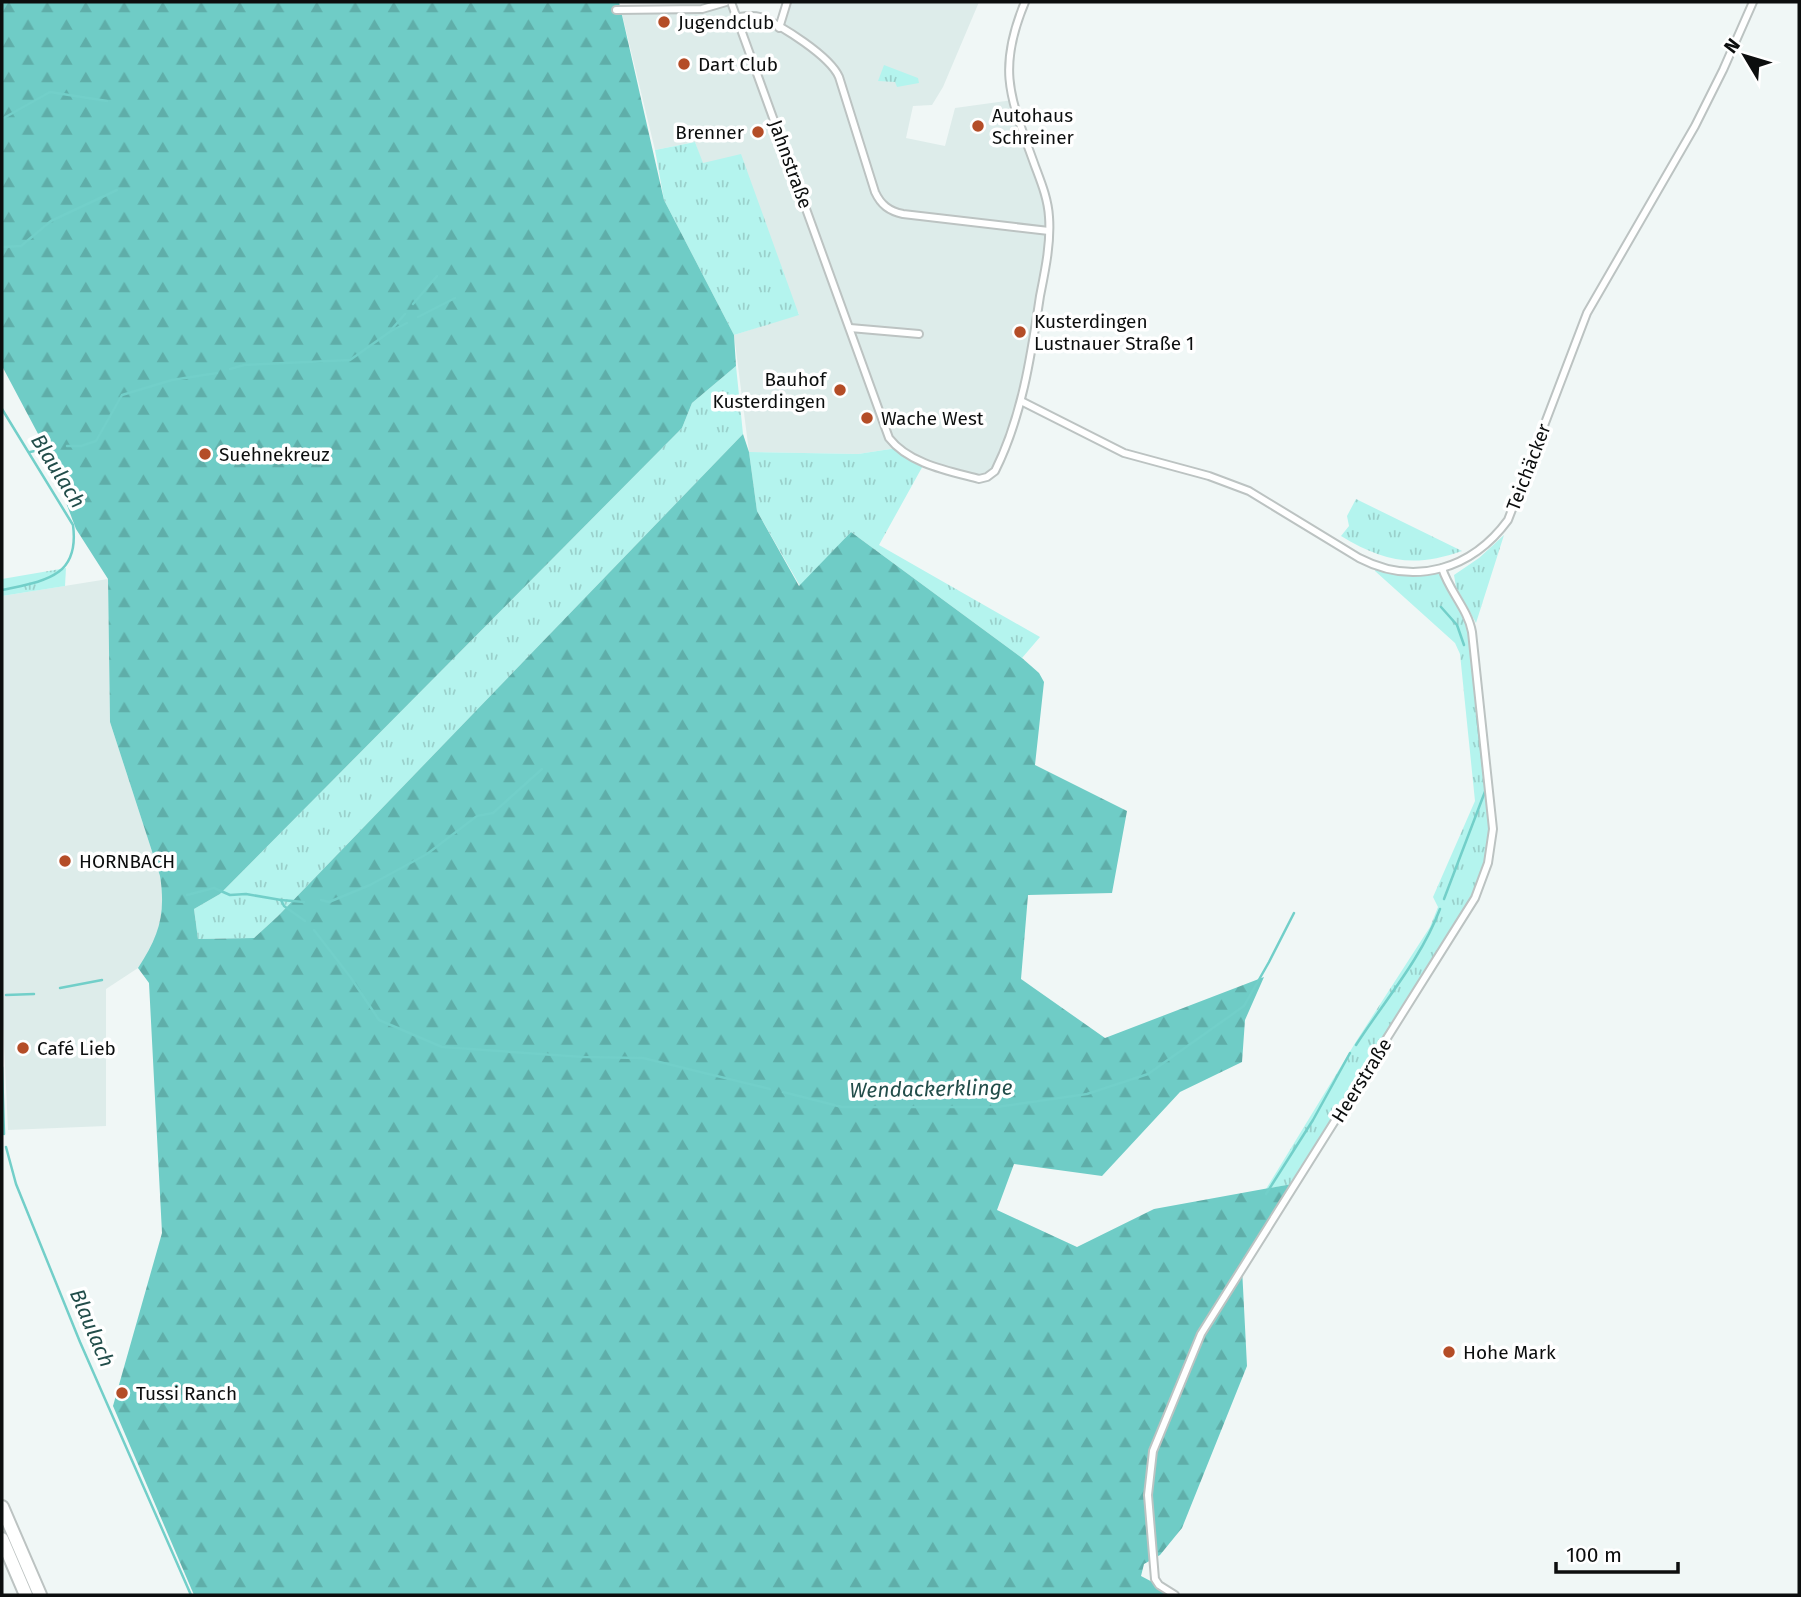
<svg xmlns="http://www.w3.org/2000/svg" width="1801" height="1597" font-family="'Fira Sans',sans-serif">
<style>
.built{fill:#ddecea}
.grass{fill:url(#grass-tufts)}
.forest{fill:url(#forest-firs)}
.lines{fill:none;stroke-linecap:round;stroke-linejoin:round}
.stream{stroke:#72cfc9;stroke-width:2.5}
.street-casing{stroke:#bcc3c2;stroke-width:10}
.highway-casing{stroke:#bcc3c2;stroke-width:16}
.street{stroke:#fff;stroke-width:6}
.highway{stroke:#fff;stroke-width:12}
.poi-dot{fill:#b44d27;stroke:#fff;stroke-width:2.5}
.labels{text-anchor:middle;stroke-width:7;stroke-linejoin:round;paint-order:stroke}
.poi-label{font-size:19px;fill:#0c0e0e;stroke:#fff;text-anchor:start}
.street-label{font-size:19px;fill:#0c0e0e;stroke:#fff}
.water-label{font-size:21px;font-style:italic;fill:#224d4a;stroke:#fff}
</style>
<defs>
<pattern id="grass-tufts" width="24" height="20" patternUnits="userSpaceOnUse" patternTransform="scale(1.75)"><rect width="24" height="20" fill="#b4f4ee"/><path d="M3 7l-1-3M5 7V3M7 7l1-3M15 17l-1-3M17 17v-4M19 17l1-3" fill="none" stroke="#9ad0cb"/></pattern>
<pattern id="forest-firs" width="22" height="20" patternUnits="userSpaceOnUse" patternTransform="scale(1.75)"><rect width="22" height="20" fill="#6fccc6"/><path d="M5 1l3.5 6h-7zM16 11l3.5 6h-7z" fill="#5faea9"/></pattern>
</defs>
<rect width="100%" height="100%" fill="#f0f7f6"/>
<g class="built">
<path d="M731 2 738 17 750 16 778 27 787 2H979L943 87 932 105 913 106 906 138 945 146 955 108 1013 100 1045 194 1049 231 1024 389 995 471 979 479 925 462 897 448 858 454 749 452 734 335 799 314 702 163 695 142 655 150 621 10 702 9Z"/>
<path d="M108 579 110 722 160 876 163 900 160 924 152 947 138 968 106 989V1126L8 1130 2 1002V596Z"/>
</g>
<g class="grass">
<path d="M884 65 918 78 919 83 897 87 895 82 878 81Z"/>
<path d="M695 142 703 163 741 154 799 315 734 335 664 200 655 150Z"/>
<path d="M736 366 743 434 278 916 254 938 198 939 194 909 220 894 682 428 692 403Z"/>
<path d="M897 448 925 462 879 545 1040 637 1022 658 851 532 800 586 757 511 749 452 858 454Z"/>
<path d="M1356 499 1462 551C1414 568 1384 562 1341 536L1349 526 1347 516Z"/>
<path d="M1504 535 1476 623 1456 587 1454 575 1479 558Z"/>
<path d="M1376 566 1397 571 1442 568 1468 619 1493 829 1482 882 1292 1184 1266 1189 1357 1040 1430 927 1438 907 1433 897 1475 801 1460 654 1455 643 1375 571Z"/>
<path d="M66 568 65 586 2 596V579Z"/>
</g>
<path class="forest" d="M2 2H619L664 200 734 335 736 366 692 403 682 428 220 894 194 909 198 939 254 938 278 916 743 434 749 452 757 511 799 586 851 532 1022 658 1039 673 1044 682 1035 765 1127 811 1112 893 1028 895 1021 979 1105 1038 1264 977 1245 1020 1242 1062 1180 1092 1102 1176 1014 1164 997 1210 1077 1247 1154 1209 1292 1184 1242 1268 1247 1366 1182 1528 1160 1555 1144 1564 1141 1576 1177 1595H194L113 1406 162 1233 149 983 138 968C159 936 166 914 160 876L110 722 108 579 76 529 45 447 2 366Z"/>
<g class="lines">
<g class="stream">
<path d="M2 119 50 92 107 101"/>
<path d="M2 247 21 246 51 221 117 190"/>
<path d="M413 304 437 276"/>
<path d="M418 317 455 298"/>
<path d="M391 330 405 314"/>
<path d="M230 369 244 365 350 360 391 331 407 323"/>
<path d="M2 409 73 525C80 578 43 581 2 590"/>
<path d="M67 446H81L96 441 122 395 172 380 217 373"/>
<path d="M30 452 54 447"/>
<path d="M1441 607 1457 625 1464 645"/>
<path d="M1477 716 1485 782"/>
<path d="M187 895 214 888 230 895 246 894 281 900 284 906 305 921"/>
<path d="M1444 899 1486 789"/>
<path d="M281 900 304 902"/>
<path d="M321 900 329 902 370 885 427 854 477 816 493 813 542 769"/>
<path d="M314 930 351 978 379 1020 442 1047 583 1057 643 1058 770 1089"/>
<path d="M60 988 102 980"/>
<path d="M6 995 34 994"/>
<path d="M1356 1045C1385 1000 1421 959 1440 909"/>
<path d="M2 1067 4 1134"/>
<path d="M783 1092 842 1107H997L1087 1094 1148 1074 1244 1006 1269 962 1294 913"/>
<path d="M6 1147 16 1184 80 1342 191 1595"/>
<path d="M1266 1194 1313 1120 1350 1053"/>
</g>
<defs>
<g id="street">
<path d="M731 2 889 438C909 464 949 471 979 479L987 477 995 471C1022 417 1031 356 1040 296 1045 271 1051 243 1049 217 1048 199 1041 182 1035 166 1011 99 996 71 1025 2"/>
<path d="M616 10 702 9 726 2"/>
<path d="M738 17C746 16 753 15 760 17 781 25 830 56 839 77L875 192C881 205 889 211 903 214L1049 231"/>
<path d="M779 28 787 2"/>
<path d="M850 328 919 334"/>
<path d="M1021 401 1124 453 1209 476 1249 491 1359 558C1415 587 1472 569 1508 520L1587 313 1695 126 1723 70 1753 2"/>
<path d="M1175 1595 1159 1585 1155 1579 1148 1495 1153 1451 1201 1334 1475 898 1488 863 1493 829 1472 632C1468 609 1449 591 1442 568"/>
</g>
<g id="highway">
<path d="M2 1507 40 1595"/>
<path d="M2 1539 26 1595"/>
</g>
</defs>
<use href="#street" class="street-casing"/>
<use href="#highway" class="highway-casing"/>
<use href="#street" class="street"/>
<use href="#highway" class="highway"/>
</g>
<g class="poi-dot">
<circle cx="664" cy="22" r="7"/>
<circle cx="684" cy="64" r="7"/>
<circle cx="978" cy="126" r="7"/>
<circle cx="758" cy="132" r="7"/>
<circle cx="1020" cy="332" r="7"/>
<circle cx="840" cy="390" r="7"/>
<circle cx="867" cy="418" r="7"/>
<circle cx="205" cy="454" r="7"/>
<circle cx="65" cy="861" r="7"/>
<circle cx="23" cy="1048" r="7"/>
<circle cx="1449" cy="1352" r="7"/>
<circle cx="122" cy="1393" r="7"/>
</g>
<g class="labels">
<g class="poi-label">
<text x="678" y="29">Jugendclub</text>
<text x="698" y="71">Dart Club</text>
<text x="992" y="122">Autohaus<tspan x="992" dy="22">Schreiner</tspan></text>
<text x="744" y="139" text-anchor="end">Brenner</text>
<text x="1034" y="328">Kusterdingen<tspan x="1034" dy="22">Lustnauer Straße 1</tspan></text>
<text x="826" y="386" text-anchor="end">Bauhof<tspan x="826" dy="22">Kusterdingen</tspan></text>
<text x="881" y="425">Wache West</text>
<text x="219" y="461">Suehnekreuz</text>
<text x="79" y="868">HORNBACH</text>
<text x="37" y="1055">Café Lieb</text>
<text x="1463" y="1359">Hohe Mark</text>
<text x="136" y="1400">Tussi Ranch</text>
</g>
<g class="street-label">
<text transform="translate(791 164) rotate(70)" y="7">Jahnstraße</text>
<text transform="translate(1528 467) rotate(-69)" y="7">Teichäcker</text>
<text transform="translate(1361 1080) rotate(-58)" y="7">Heerstraße</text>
</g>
<g class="water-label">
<text transform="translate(58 471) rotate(58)" y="7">Blaulach</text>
<text transform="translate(931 1089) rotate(-1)" y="7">Wendackerklinge</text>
<text transform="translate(92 1328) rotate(67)" y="7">Blaulach</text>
</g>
</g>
<rect width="1801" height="1597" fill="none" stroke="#0c0e0e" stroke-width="7"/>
<g transform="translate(1745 56) rotate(308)" stroke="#ffffff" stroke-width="5" paint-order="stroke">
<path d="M0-5L12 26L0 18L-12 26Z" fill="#0c0e0e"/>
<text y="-10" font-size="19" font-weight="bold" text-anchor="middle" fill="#0c0e0e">N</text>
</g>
<path d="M1556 1562v10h122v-10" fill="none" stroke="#0c0e0e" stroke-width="3.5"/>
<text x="1566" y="1562" font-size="21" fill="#0c0e0e" stroke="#ffffff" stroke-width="5" paint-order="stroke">100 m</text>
</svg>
